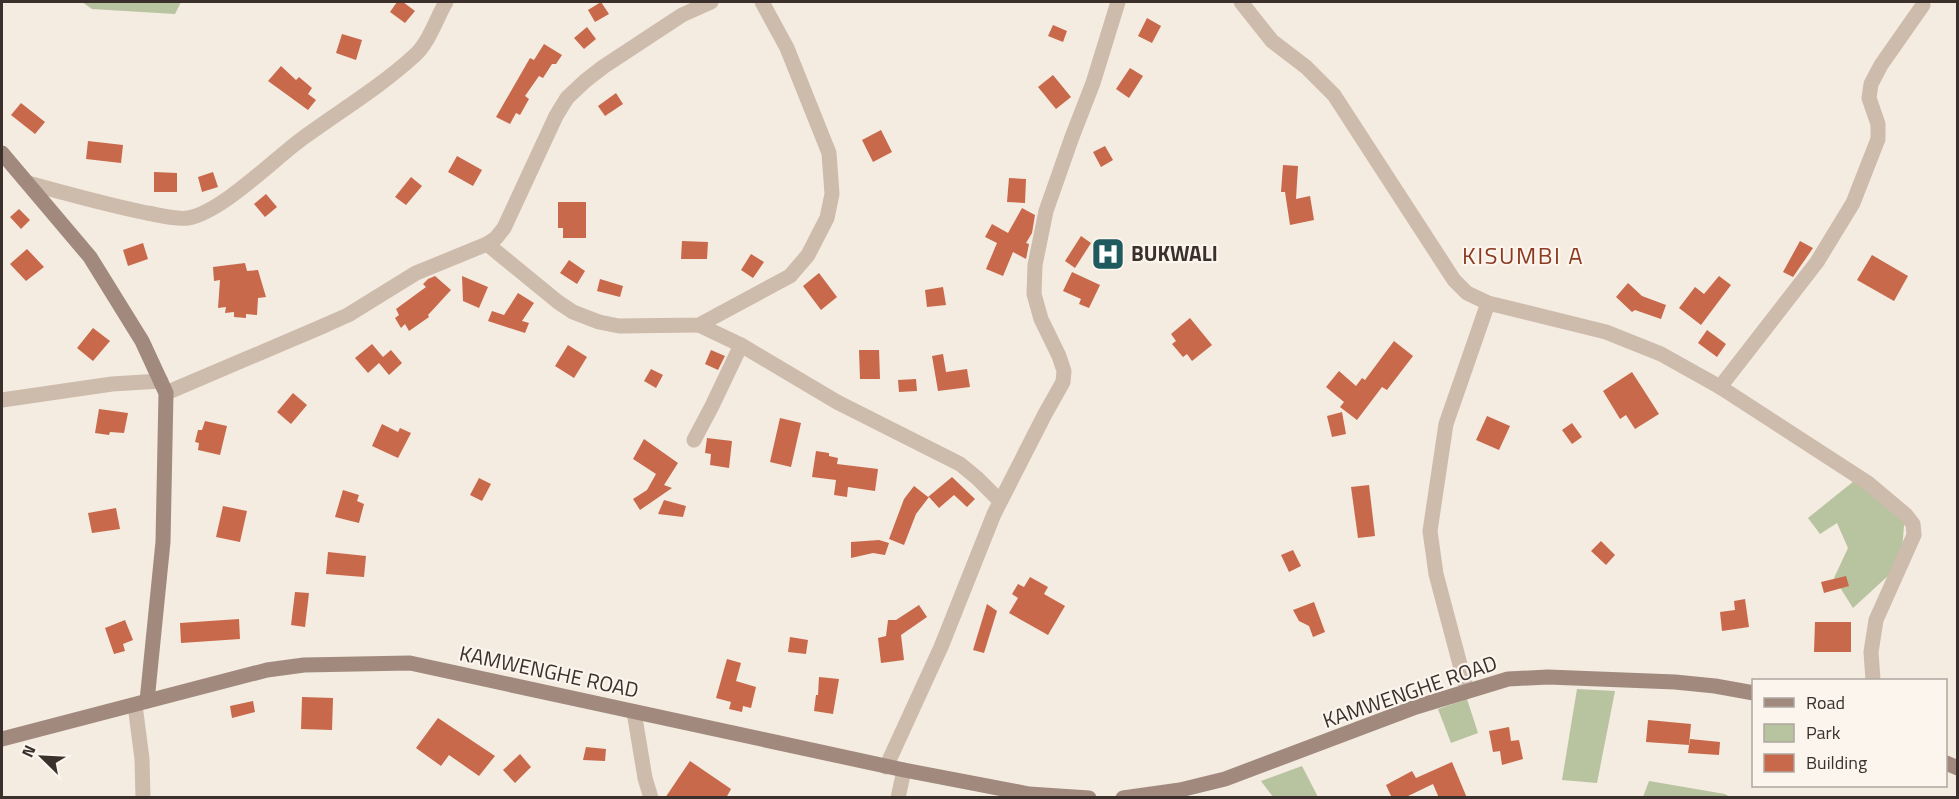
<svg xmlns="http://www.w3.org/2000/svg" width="1959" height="799" font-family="'Titillium Web',sans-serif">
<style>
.green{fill:#b8c4a0}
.building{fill:#c8694b}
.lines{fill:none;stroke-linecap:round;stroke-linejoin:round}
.street{stroke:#cdbbac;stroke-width:15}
.secondary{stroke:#a18a7d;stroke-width:15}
.labels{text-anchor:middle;stroke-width:4.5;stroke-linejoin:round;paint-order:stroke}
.poi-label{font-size:21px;font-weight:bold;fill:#3b302b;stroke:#fbf5ee;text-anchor:start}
.street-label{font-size:21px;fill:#3b302b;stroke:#fbf5ee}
.quarter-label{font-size:24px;letter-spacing:1.5px;fill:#8c3b22;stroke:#fbf5ee}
</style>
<rect width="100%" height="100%" fill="#f4ebe1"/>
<g class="green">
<path d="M82 2H181L175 14 92 9Z"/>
<path d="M1854 481 1905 513 1901 564 1853 608 1834 578 1848 548 1837 523 1820 534 1808 518Z"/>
<path d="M1577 689 1615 691 1597 783 1562 780Z"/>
<path d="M1467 699 1478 733 1451 743 1438 709Z"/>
<path d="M1302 766 1318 797H1273L1261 781Z"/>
<path d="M1649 781 1725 794 1730 797H1643Z"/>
</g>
<g class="building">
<path d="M397 2H403L415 11 405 23 390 12Z"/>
<path d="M601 2 609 14 595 22 588 10Z"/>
<path d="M1147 18 1161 26 1152 43 1138 36Z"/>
<path d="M1053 25 1067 31 1063 42 1048 36Z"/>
<path d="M587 27 596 39 584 49 574 38Z"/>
<path d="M342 34 362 40 356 60 336 53Z"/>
<path d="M544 44 562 55 556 64H552L543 78 539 76 525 96 529 99 520 115 516 113 510 124 496 117 530 58 534 60Z"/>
<path d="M281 66 296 80 299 77 312 88 308 94 316 100 308 110 268 81Z"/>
<path d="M1130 68 1143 76 1129 98 1116 89Z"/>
<path d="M1053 75 1071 97 1056 109 1038 87Z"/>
<path d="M616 93 623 104 605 116 598 106Z"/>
<path d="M21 103 45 122 35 134 11 115Z"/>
<path d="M881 130 892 152 873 162 862 140Z"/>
<path d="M88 141 123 145 121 163 86 159Z"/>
<path d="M1105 146 1113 160 1101 167 1093 152Z"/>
<path d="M457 156 482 170 473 186 448 172Z"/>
<path d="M1283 165 1298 166 1296 199 1310 196 1314 220 1290 225 1285 192H1281Z"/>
<path d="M154 172 177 173V192H154Z"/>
<path d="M213 172 218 187 202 192 198 177Z"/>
<path d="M411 177 422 186 406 205 395 197Z"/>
<path d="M1009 178 1026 179 1025 203 1007 202Z"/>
<path d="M266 194 277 207 265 217 254 204Z"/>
<path d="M558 202H586V238H563V228H558Z"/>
<path d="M1022 208 1035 215 1032 233 1026 243 1029 244 1026 259 1013 252 1003 276 986 269 997 243 985 237 992 224 1008 233Z"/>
<path d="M19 209 30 220 21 229 10 217Z"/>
<path d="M1081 236 1091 243 1075 268 1065 261Z"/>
<path d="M682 241 708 242 707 259H681Z"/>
<path d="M1800 241 1813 248 1793 277 1783 272Z"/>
<path d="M143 243 148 259 128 266 123 250Z"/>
<path d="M27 249 44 267 26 281 10 264Z"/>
<path d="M751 254 764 262 753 278 741 270Z"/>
<path d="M1872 255 1908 276 1894 301 1857 280Z"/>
<path d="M569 260 585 271 577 284 560 273Z"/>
<path d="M245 263 247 271 258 270 266 297 258 298 257 315 246 314V318L234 317V312L225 313 226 307 218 308 220 280 214 281 213 267Z"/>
<path d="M1072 272 1100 285 1089 308 1079 304 1081 299 1063 291Z"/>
<path d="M819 273 837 297 821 310 803 286Z"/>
<path d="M435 276 451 290 428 315 429 317 409 331 405 324 401 328 395 318 399 315 396 309 426 287 423 284 428 279Z"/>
<path d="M462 276 488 287 479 308 463 301Z"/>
<path d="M1719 276 1731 285 1701 325 1679 308 1695 287 1704 294Z"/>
<path d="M600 279 623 286 620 297 597 291Z"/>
<path d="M1628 283 1642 296 1666 305 1661 319 1635 310 1632 312 1616 297Z"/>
<path d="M943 287 946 305 927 307 925 290Z"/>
<path d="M518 293 534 303 522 321 529 323 525 333 488 321 492 311 504 315Z"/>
<path d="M1190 318 1212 345 1192 361 1187 354 1183 357 1172 344 1176 341 1171 334Z"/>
<path d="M93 328 110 341 93 361 77 348Z"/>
<path d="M1707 330 1726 344 1717 357 1698 343Z"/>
<path d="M1394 341 1413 356 1387 390 1382 387 1357 420 1340 407 1344 402 1326 387 1339 371 1356 386 1362 378 1365 380Z"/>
<path d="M372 344 383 357 391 350 402 363 389 375 379 363 368 373 355 358Z"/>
<path d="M568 345 587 357 574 378 555 366Z"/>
<path d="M711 350 725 356 718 370 705 364Z"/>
<path d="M859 350H879L880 379H860Z"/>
<path d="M943 354 946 372 967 369 970 387 938 391 932 356Z"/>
<path d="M651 369 663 375 656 388 644 381Z"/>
<path d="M1632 372 1659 414 1635 429 1626 415 1620 419 1603 391Z"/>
<path d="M916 379 917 391 899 392 898 380Z"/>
<path d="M293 393 307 405 291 424 277 412Z"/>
<path d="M99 409 128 413 124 433 110 432 109 435 95 433Z"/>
<path d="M1342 412 1346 434 1332 437 1327 416Z"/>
<path d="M1487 416 1510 426 1499 450 1476 440Z"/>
<path d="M780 418 801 423 791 467 770 462Z"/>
<path d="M205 421 227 426 220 455 198 450 199 443 195 442 198 430H202Z"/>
<path d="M1572 423 1582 437 1572 444 1562 430Z"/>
<path d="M382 424 398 432 400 428 411 433 398 458 372 446Z"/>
<path d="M707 438 732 441 729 468 710 465 711 454 705 453Z"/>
<path d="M644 439 678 463 664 485 672 488 640 510 633 499 647 490 656 474 633 459Z"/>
<path d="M816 451 829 453V456L838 458 837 464 878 469 875 491 848 487 847 497 834 495 836 480 812 477Z"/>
<path d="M952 477 975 499 967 507 954 495 939 508 929 497 916 514 904 545 889 539 904 499 914 486 928 497Z"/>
<path d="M479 478 491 484 482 501 470 495Z"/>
<path d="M1369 485 1375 536 1358 538 1351 487Z"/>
<path d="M343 490 359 495 357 501 364 504 359 523 335 517Z"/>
<path d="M664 500 686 506 683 517 658 514Z"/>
<path d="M223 506 247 511 240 542 216 537Z"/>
<path d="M116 508 120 529 92 533 88 513Z"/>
<path d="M879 540 889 543 885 555 873 553 851 558V542Z"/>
<path d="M1601 541 1615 555 1606 565 1591 551Z"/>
<path d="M1293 550 1301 566 1289 572 1281 555Z"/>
<path d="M328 552 366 556 364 577 326 574Z"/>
<path d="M1846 576 1849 586 1824 593 1821 582Z"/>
<path d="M1030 577 1048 587 1044 594 1065 606 1048 635 1009 613 1018 598 1012 594 1018 584 1024 587Z"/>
<path d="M295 592 309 593 305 627 291 625Z"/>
<path d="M1745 599 1749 627 1722 631 1720 612 1735 610 1734 601Z"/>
<path d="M1314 602 1325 632 1313 637 1309 626 1299 621 1293 610Z"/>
<path d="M987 604 997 611 984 653 973 650Z"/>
<path d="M919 605 927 617 901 635 904 660 881 663 878 638 886 636 888 620H896Z"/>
<path d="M239 619 240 639 181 643 180 623Z"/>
<path d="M125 620 133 640 123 644 125 651 114 654 105 628Z"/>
<path d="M1815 622H1851V652H1814Z"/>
<path d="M790 637 808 640 806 654 788 652Z"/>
<path d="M727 659 741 663 736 681 756 687 751 708 743 706 742 712 729 709 731 702 716 698Z"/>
<path d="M819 677 839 679 833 714 814 711 816 695H818Z"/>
<path d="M302 697 333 698 332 730 301 729Z"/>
<path d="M253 701 255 712 232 718 230 706Z"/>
<path d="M438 718 495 756 479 776 449 755 441 766 416 748Z"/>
<path d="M1648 720 1691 724 1689 745 1646 742Z"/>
<path d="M1509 727 1511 741 1519 740 1523 759 1502 765 1500 751 1493 752 1489 731Z"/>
<path d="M1690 739 1720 742 1719 755 1688 753Z"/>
<path d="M586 747 606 749 605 761 583 760Z"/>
<path d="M520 754 531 767 515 783 503 770Z"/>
<path d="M690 761 731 789 726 798H665Z"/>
<path d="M1452 762 1467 798H1439L1433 784 1404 798H1392L1386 785 1412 771 1416 778Z"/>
</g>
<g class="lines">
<g class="street">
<path d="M1241 2 1272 41 1306 67 1334 95 1454 280 1467 293 1488 303 1606 332 1661 354 1720 387 1868 483 1906 515 1913 524 1914 535 1876 620 1871 652 1873 680"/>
<path d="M28 183C68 194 107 205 147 213 160 215 175 220 188 218 222 212 274 159 303 138 340 111 380 87 414 56 429 43 436 19 446 2"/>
<path d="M487 244 558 302 573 312 599 322 619 326 699 325 790 276 808 255 827 218 832 194 829 153 787 48 762 2"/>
<path d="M699 325 741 345 837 402 960 464 977 478 1000 501"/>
<path d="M1720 387 1817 262 1853 203 1878 139V124L1869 98 1871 84 1881 65 1923 5"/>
<path d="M166 393 321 327 348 315 416 273 487 244 496 238 504 228 556 116 567 98 585 81 603 67 682 15 711 2"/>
<path d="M2 400 112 384 161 381"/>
<path d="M694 440 712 406 741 345"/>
<path d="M1467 691 1436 574 1430 531 1446 424 1488 303"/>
<path d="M135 705 142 759 143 798"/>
<path d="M634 712 645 778 651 798"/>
<path d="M886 767 941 647 994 514 1045 414 1063 382 1064 371 1059 356 1041 319 1034 294 1035 265 1046 211 1072 137 1093 83 1118 2"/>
<path d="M898 798 904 770"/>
</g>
<g class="secondary">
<path d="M2 153 90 257 142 341 166 393 163 542 147 701"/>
<path d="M2 739 267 670 304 665 410 663 904 770 1029 794 1089 798"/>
<path d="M1946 763 1958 768"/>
<path d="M1123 798 1180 790 1225 779 1416 707 1508 679 1548 677 1675 682 1715 686 1754 693"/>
</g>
</g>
<defs>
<symbol id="hospital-square" viewBox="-11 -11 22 22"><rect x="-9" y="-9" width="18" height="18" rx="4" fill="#1f5a5e" stroke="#fbf5ee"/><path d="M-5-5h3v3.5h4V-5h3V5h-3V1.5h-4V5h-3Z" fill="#fff"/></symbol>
</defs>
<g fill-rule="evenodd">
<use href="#hospital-square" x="1089" y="235" width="38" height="38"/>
</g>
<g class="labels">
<g class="poi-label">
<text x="1131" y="261">BUKWALI</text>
</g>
<g class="street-label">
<text transform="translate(549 672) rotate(12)" y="7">KAMWENGHE ROAD</text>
<text transform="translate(1410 692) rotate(-19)" y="7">KAMWENGHE ROAD</text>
</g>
<g class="quarter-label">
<text x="1523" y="264">KISUMBI A</text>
</g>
</g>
<rect width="1959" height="799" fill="none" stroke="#3b302b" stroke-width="6"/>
<rect x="1752" y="679" width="195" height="108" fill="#fbf5ee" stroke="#aea6a0" stroke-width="1.5"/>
<rect x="1764" y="698" width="30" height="9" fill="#a18a7d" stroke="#aea6a0" stroke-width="1.5"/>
<text x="1806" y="709" font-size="18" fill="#3b302b">Road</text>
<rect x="1764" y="724" width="30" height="18" fill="#b8c4a0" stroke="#aea6a0" stroke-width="1.5"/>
<text x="1806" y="739" font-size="18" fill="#3b302b">Park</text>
<rect x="1764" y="754" width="30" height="18" fill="#c8694b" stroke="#aea6a0" stroke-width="1.5"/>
<text x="1806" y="769" font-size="18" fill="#3b302b">Building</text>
<g transform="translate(42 757) rotate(294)" stroke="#fbf5ee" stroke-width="4.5" paint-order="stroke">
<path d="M0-4.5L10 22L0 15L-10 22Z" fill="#3b302b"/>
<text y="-9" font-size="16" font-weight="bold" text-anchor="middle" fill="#3b302b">N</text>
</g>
</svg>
